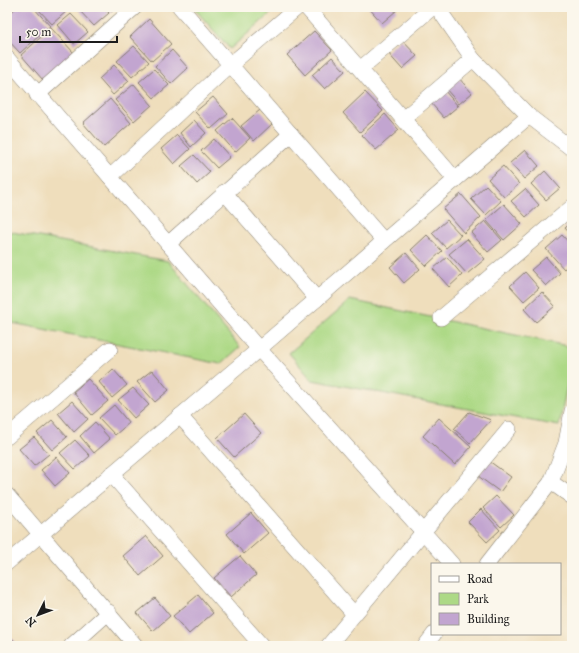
<svg xmlns="http://www.w3.org/2000/svg" width="579" height="653" font-family="'IM FELL Great Primer',serif">
<style>
.green{fill:#add986;stroke:#647a51}
.building{fill:#c2a5d0}
.lines{fill:none;stroke-linecap:round;stroke-linejoin:round}
.minor-casing{stroke:#867d6c;stroke-width:16}
.minor{stroke:#fff;stroke-width:15}
</style>
<rect width="100%" height="100%" fill="#fbf7ec"/>
<filter id="ink" filterUnits="userSpaceOnUse"><feTurbulence type="fractalNoise" baseFrequency=".025" numOctaves="2"/><feDisplacementMap in="SourceGraphic" scale="8" xChannelSelector="R" yChannelSelector="G"/><feConvolveMatrix kernelMatrix="1 2 1 2 8 2 1 2 1" color-interpolation-filters="sRGB"/></filter>
<filter id="wash" filterUnits="userSpaceOnUse"><feTurbulence type="fractalNoise" baseFrequency=".012" numOctaves="4" result="noise"/><feDisplacementMap in="SourceGraphic" scale="16" xChannelSelector="R" yChannelSelector="G"/><feGaussianBlur stdDeviation="0.9" result="paint"/><feColorMatrix in="noise" values="0 0 0 0 0 0 0 0 0 0 0 0 0 0 0 0 0 1.4 0 .05"/><feComposite in="paint" operator="in"/></filter>
<g filter="url(#wash)">
<rect width="100%" height="100%" fill="#efdebc"/>
<g class="green">
<path d="M193 7H278L230 49Z"/>
<path d="M7 231 168 261 240 347 221 364 7 322Z"/>
<path d="M350 300 572 347V360L559 426 312 380 289 353Z"/>
</g>
<g id="blocks">
<g class="building">
<path d="M17 7H33L50 26 20 53 7 39V16Z"/>
<path d="M40 7H63L67 11 52 24 38 9Z"/>
<path d="M80 7H103L109 13 94 26 78 9Z"/>
<path d="M105 7H116L110 12Z"/>
<path d="M368 7H394L397 10 382 23Z"/>
<path d="M71 14 88 32 74 44 58 25Z"/>
<path d="M149 19 171 44 152 61 130 37Z"/>
<path d="M51 28 74 53 43 80 21 55Z"/>
<path d="M314 31 332 50 305 75 287 55Z"/>
<path d="M401 39 417 56 402 69 387 52Z"/>
<path d="M134 46 149 62 132 77 117 61Z"/>
<path d="M172 50 188 68 171 84 155 66Z"/>
<path d="M332 57 345 71 325 89 312 75Z"/>
<path d="M114 65 129 81 113 95 99 79Z"/>
<path d="M154 69 169 85 154 98 139 82Z"/>
<path d="M458 77 472 93 459 104 445 88Z"/>
<path d="M134 84 152 105 134 121 115 100Z"/>
<path d="M444 90 458 106 444 118 430 102Z"/>
<path d="M365 92 383 111 360 132 343 113Z"/>
<path d="M213 97 228 114 211 129 195 112Z"/>
<path d="M110 99 131 123 104 147 83 123Z"/>
<path d="M260 110 272 124 254 141 241 126Z"/>
<path d="M385 114 399 130 376 150 362 135Z"/>
<path d="M232 118 250 138 235 152 217 131Z"/>
<path d="M194 120 206 133 191 147 180 133Z"/>
<path d="M177 135 190 149 174 164 161 149Z"/>
<path d="M214 139 230 157 217 168 201 151Z"/>
<path d="M525 150 539 166 524 179 510 163Z"/>
<path d="M194 155 210 172 197 184 181 166Z"/>
<path d="M503 166 519 184 504 197 488 179Z"/>
<path d="M545 171 560 188 546 200 531 184Z"/>
<path d="M486 185 501 201 486 215 471 199Z"/>
<path d="M525 189 539 205 526 217 511 201Z"/>
<path d="M461 194 481 217 464 233 443 209Z"/>
<path d="M504 204 522 224 504 240 486 220Z"/>
<path d="M447 220 461 235 446 248 432 233Z"/>
<path d="M485 221 502 240 488 252 471 233Z"/>
<path d="M572 222V236L565 228Z"/>
<path d="M427 235 442 251 426 266 411 250Z"/>
<path d="M562 235 572 246V262L564 269 546 249Z"/>
<path d="M467 239 485 259 467 274 449 254Z"/>
<path d="M406 253 420 269 404 283 390 267Z"/>
<path d="M447 257 462 275 449 287 433 269Z"/>
<path d="M546 257 560 273 546 286 531 270Z"/>
<path d="M525 272 539 288 524 301 510 286Z"/>
<path d="M542 292 555 306 536 322 524 309Z"/>
<path d="M113 369 127 385 112 398 99 382Z"/>
<path d="M152 370 169 390 155 402 137 382Z"/>
<path d="M88 379 108 401 92 415 73 392Z"/>
<path d="M133 388 149 405 134 418 118 400Z"/>
<path d="M72 401 88 419 74 432 58 413Z"/>
<path d="M114 405 129 423 115 435 99 418Z"/>
<path d="M469 412 491 420 470 443 454 429Z"/>
<path d="M244 414 261 433 234 457 217 438Z"/>
<path d="M439 418 471 447 455 465 423 436Z"/>
<path d="M52 420 67 437 52 450 37 433Z"/>
<path d="M95 422 110 439 94 453 80 436Z"/>
<path d="M34 437 49 454 34 466 19 449Z"/>
<path d="M75 440 90 456 75 469 60 453Z"/>
<path d="M56 457 70 473 55 486 41 470Z"/>
<path d="M489 461 511 477 500 492 478 476Z"/>
<path d="M496 496 514 515 501 527 483 508Z"/>
<path d="M481 509 500 530 487 542 468 522Z"/>
<path d="M251 513 268 533 244 554 227 534Z"/>
<path d="M146 536 163 556 140 576 123 556Z"/>
<path d="M240 556 256 575 231 597 214 578Z"/>
<path d="M198 595 213 613 189 634 173 616Z"/>
<path d="M155 598 170 616 153 631 137 613Z"/>
<path d="M7 633 19 646H7Z"/>
</g>
</g>
</g>
<g filter="url(#ink)">
<use href="#blocks" fill-opacity="0" stroke="#867d6c" stroke-width="1"/>
<g class="lines">
<defs>
<g id="minor">
<path d="M180 7 384 241"/>
<path d="M306 7 455 179"/>
<path d="M437 7 473 59 529 116 572 149"/>
<path d="M7 58 259 349 452 564"/>
<path d="M360 69 433 7"/>
<path d="M37 95 135 7"/>
<path d="M403 119 473 59"/>
<path d="M110 177 230 65 298 7"/>
<path d="M224 192 317 299"/>
<path d="M168 244 291 134"/>
<path d="M441 318 572 207"/>
<path d="M180 416 354 614"/>
<path d="M7 437 110 349"/>
<path d="M111 474 262 646"/>
<path d="M551 482 566 443 572 411"/>
<path d="M7 495 136 646"/>
<path d="M7 563 259 349 529 116"/>
<path d="M487 564 551 482 572 497"/>
<path d="M71 646 109 612"/>
<path d="M328 646 509 429"/>
<path d="M425 646 434 634"/>
</g>
</defs>
<use href="#minor" class="minor-casing"/>
<use href="#minor" class="minor"/>
</g>
</g>
<rect width="579" height="653" fill="none" stroke="#fbf7ec" stroke-width="24"/>
<rect x="431" y="563" width="130" height="72" fill="#fbf7ec" stroke="#a29f99"/>
<rect x="439" y="576" width="20" height="6" fill="#ffffff" stroke="#a29f99"/>
<text x="467" y="583" font-size="12" fill="#1c1c1c">Road</text>
<rect x="439" y="593" width="20" height="12" fill="#add986" stroke="#a29f99"/>
<text x="467" y="603" font-size="12" fill="#1c1c1c">Park</text>
<rect x="439" y="613" width="20" height="12" fill="#c2a5d0" stroke="#a29f99"/>
<text x="467" y="623" font-size="12" fill="#1c1c1c">Building</text>
<g transform="translate(38 615) rotate(228)" stroke="#fbf7ec" stroke-width="3" paint-order="stroke">
<path d="M0-3L7 15L0 10L-7 15Z" fill="#1c1c1c"/>
<text y="-6" font-size="11" font-weight="bold" text-anchor="middle" fill="#1c1c1c">N</text>
</g>
<path d="M20 36v6h97v-6" fill="none" stroke="#1c1c1c" stroke-width="2"/>
<text x="26" y="36" font-size="12" fill="#1c1c1c" stroke="#fbf7ec" stroke-width="3" paint-order="stroke">50 m</text>
</svg>
